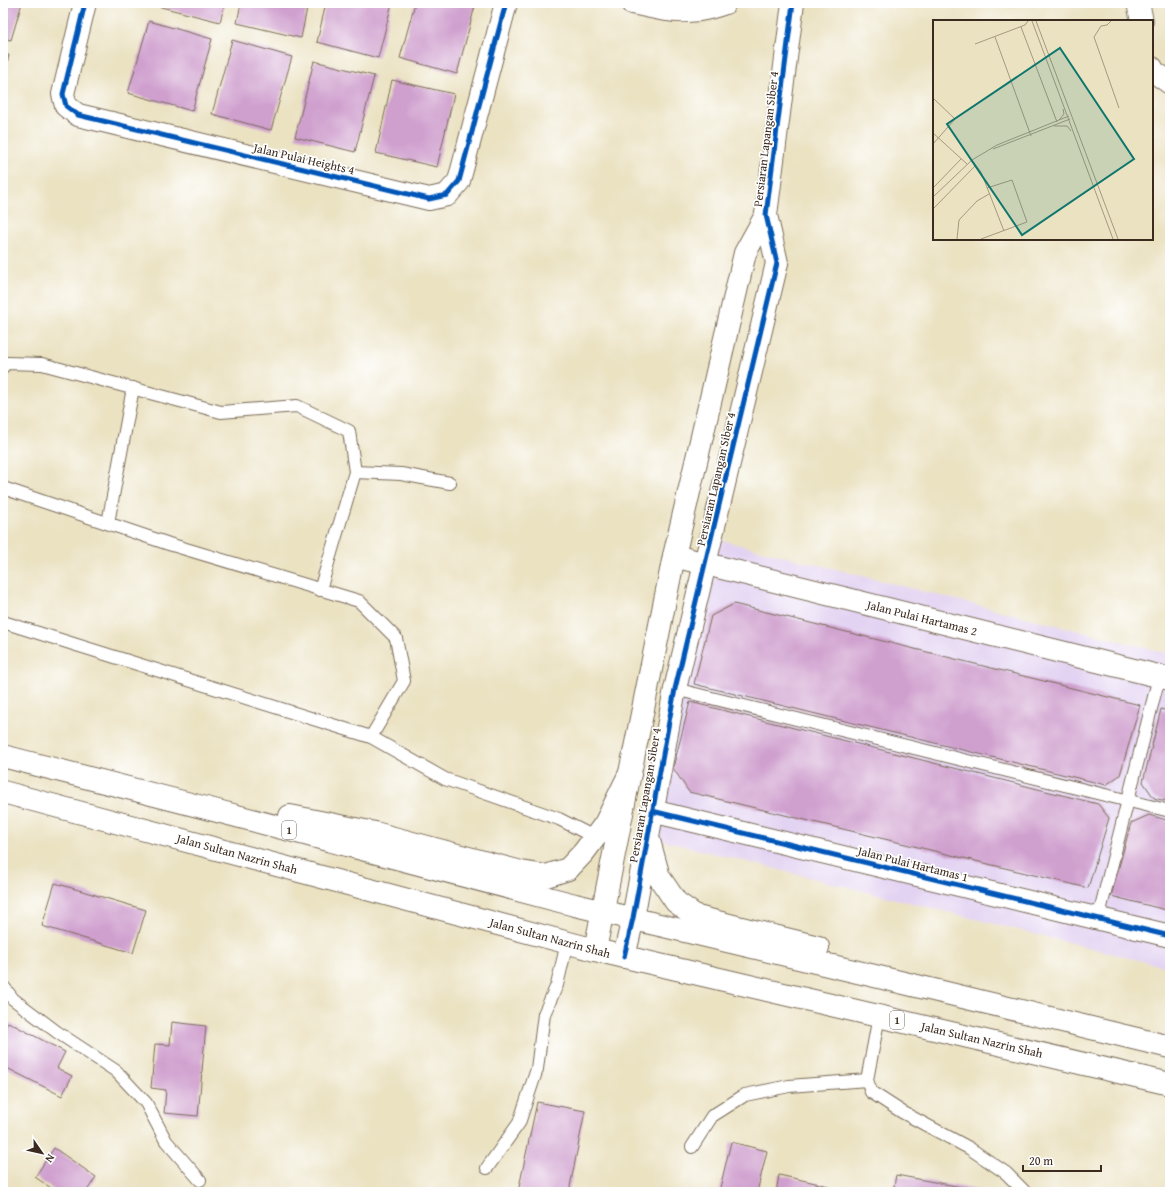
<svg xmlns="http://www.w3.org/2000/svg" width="1173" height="1195" font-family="'Gentium Book Plus',serif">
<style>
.built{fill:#e3d3f2}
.building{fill:#cf9fce}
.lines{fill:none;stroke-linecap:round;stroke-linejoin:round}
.service-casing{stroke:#796a57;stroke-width:14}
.minor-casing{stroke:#796a57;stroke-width:24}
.trunk-casing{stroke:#796a57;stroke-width:24}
.service{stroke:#fff;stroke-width:12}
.minor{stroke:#fff;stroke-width:22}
.trunk{stroke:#fff;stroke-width:22}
.cycleway-casing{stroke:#fff;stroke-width:8}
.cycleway{stroke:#0057b8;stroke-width:5}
.labels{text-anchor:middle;stroke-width:3.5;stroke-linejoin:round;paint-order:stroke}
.shield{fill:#fff;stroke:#766a62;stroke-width:1}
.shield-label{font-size:11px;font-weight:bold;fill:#3b2a1e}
.street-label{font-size:12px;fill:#3b2a1e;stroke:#fff}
.inset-road{fill:none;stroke:#a59880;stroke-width:1}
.view{fill:#0f766e;fill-opacity:0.15;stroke:#0f766e;stroke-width:2}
.inset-edge{fill:none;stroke:#3b2a1e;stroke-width:2}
</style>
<rect width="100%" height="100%" fill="#fff"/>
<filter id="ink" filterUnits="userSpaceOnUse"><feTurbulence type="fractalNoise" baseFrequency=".025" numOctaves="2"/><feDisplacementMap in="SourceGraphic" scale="8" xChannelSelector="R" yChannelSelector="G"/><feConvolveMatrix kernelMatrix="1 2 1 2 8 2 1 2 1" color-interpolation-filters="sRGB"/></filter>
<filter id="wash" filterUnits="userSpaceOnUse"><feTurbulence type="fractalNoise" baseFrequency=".012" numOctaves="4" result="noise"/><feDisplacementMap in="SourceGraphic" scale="16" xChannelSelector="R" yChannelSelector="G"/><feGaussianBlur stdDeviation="0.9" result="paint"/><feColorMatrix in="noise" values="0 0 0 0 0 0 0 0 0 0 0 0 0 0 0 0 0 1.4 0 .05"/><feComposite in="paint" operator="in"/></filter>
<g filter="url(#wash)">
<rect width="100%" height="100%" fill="#ebe2c2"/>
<path class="built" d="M716 539 1170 654V968L649 837Z"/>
<g id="blocks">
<g class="building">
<path d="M3 3H22L11 40 3 38Z"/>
<path d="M158 3H225L220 22 157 6Z"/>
<path d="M241 3H308L301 38 237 23Z"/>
<path d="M326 3H392L378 58 317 42Z"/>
<path d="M415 3H464L475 6 457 74 400 58Z"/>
<path d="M149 21 212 39 192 111 128 93Z"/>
<path d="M232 40 292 57 271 130 212 114Z"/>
<path d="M3 54 9 55 4 77H3Z"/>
<path d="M314 61 374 76 355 152 295 137Z"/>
<path d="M392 80 454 94 437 167 376 153Z"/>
<path d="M734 604 1140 705 1120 775 1106 785 694 684 711 616Z"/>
<path d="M690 702 1098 804 1109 818 1088 888 689 792 673 768Z"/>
<path d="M1161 709 1170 712V802L1154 798 1143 782Z"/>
<path d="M1149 815 1170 821V911L1111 896 1131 823Z"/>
<path d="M55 883 146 910 133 953 42 926Z"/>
<path d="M8 1022 65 1052 57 1068 72 1076 62 1096 3 1066V1032Z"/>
<path d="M172 1022 206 1026 198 1116 164 1113 166 1090 151 1088 155 1044 170 1045Z"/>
<path d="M537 1102 585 1111 569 1192H518Z"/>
<path d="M731 1142 767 1151 757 1192H719Z"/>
<path d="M54 1148 96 1177 86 1192H57L35 1177Z"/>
<path d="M779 1175 829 1186 828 1192H776Z"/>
<path d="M896 1175 983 1191V1192H893Z"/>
</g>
</g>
</g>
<g filter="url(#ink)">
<use href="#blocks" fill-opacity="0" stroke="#796a57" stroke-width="1"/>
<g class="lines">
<defs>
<g id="service">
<path d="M3 367 6 363 42 364 221 412 297 406 349 431 355 472 320 590"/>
<path d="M355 472 401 474 450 483"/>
<path d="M3 488 169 544 359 601 396 638 404 681 371 737"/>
<path d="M108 523 133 388"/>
<path d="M3 622 371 737 445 779 559 819 596 838"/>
<path d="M675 689 1170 811"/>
<path d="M1098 919 1159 677"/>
<path d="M3 986 13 999 57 1032 116 1071 146 1103 166 1141 200 1180"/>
<path d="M879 1016 867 1080 871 1092 902 1112 969 1148 1006 1173 1025 1192"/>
<path d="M692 1147 712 1116 745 1095 789 1086 867 1080"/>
<path d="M487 1168 519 1123 537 1069 544 1014 557 985 567 943"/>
</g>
<g id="minor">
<path d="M85 3 63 94 66 106 78 115 429 199 447 195 459 181 506 3"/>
<path d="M632 3C650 7 670 12 688 11 701 11 713 7 725 3"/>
<path d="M1138 3 1142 21"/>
<path d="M1152 68 1153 71 1170 83"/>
<path d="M674 556 1170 679"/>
<path d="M652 811 1170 936"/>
<path d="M595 950 630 773 674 556 745 253 766 215"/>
<path d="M624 957 633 918 675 689 777 263 766 215 793 3"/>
</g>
<g id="trunk">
<path d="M3 756 210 809 575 905 942 992 1170 1047"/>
<path d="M3 792 595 950 1170 1084"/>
<path d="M290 816 375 833 521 872 546 876 568 869 584 852 605 824 630 773"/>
<path d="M648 837 659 877 676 902 697 917 818 947"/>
</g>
</defs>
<use href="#service" class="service-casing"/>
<use href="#minor" class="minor-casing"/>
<use href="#trunk" class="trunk-casing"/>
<use href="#service" class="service"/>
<use href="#minor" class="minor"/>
<use href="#trunk" class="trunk"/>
<defs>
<g id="cycleway">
<path d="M85 3 63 94 66 106 78 115 429 199 447 195 459 181 506 3"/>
<path d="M652 811 1170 936"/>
<path d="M624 957 633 918 675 689 777 263 766 215 793 3"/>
</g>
</defs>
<use href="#cycleway" class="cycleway-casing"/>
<use href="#cycleway" class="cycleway"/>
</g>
</g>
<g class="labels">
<g class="shield">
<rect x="282" y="821" width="14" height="18" rx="3"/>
<rect x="890" y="1011" width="14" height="18" rx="3"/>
</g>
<g class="shield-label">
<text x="289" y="834">1</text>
<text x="897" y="1024">1</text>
</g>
<g class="street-label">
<text transform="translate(766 139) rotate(-83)" y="4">Persiaran Lapangan Siber 4</text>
<text transform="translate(304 159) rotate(13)" y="4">Jalan Pulai Heights 4</text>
<text transform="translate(716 479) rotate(-77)" y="4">Persiaran Lapangan Siber 4</text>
<text transform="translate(922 618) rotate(14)" y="4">Jalan Pulai Hartamas 2</text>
<text transform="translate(645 795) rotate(-80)" y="4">Persiaran Lapangan Siber 4</text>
<text transform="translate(237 854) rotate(15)" y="4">Jalan Sultan Nazrin Shah</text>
<text transform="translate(913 864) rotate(14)" y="4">Jalan Pulai Hartamas 1</text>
<text transform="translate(550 938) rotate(15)" y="4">Jalan Sultan Nazrin Shah</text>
<text transform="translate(982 1040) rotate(13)" y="4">Jalan Sultan Nazrin Shah</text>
</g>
</g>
<g transform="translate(933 20)">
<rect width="220" height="220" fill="#ebe2c2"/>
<path class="inset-road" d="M99 1 180 219M103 1 185 219M178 1 174 5 168 6 161 17 186 88M88 7 124 102M62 17 98 116M42 24 92 5 95 1M0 78 22 99 0 124M126 100 131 94 130 89M121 106H134L138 111M0 113 34 144M60 129 137 99M39 140 48 152 71 211M0 168 28 139M0 177 39 140 64 125 136 96M0 189 42 146M24 219 26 200 44 181 56 174M48 219 94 202 79 160 54 168"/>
<path class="view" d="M127 28 201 139 89 215 14 104Z"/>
<rect width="220" height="220" class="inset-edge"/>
</g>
<rect width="1173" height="1195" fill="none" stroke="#fff" stroke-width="16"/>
<g transform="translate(42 1153) rotate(124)" stroke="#ffffff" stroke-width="3" paint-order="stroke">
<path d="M0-3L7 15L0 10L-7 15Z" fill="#3b2a1e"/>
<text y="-6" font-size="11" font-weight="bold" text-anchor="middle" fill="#3b2a1e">N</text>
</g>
<path d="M1023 1165v6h78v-6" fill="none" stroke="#3b2a1e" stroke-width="2"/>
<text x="1029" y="1165" font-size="12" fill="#3b2a1e" stroke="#ffffff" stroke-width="3" paint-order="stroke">20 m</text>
</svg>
